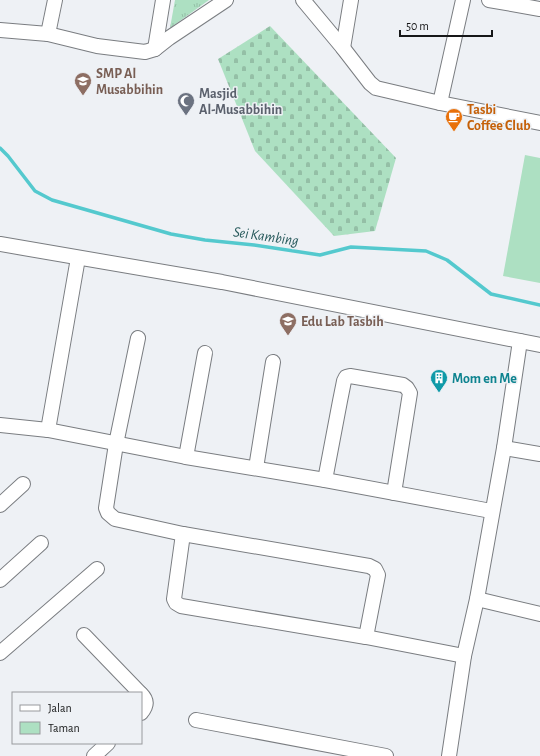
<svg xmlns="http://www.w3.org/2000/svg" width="540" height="756" font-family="'Alegreya Sans',sans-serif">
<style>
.grass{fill:url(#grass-tufts)}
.cemetery{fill:url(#cemetery-stones)}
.green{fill:#ade0c2}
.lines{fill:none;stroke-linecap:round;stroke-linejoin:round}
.stream{stroke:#54c9ce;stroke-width:3.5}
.street-casing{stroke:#7a7d81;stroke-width:16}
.street{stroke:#fff;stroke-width:14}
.labels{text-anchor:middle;stroke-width:3;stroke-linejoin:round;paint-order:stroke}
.education-label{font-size:14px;font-weight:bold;fill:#785e54;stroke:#eef1f5;text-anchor:start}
.worship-label{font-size:14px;font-weight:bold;fill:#5b616d;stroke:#eef1f5;text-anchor:start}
.food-label{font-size:14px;font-weight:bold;fill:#c56008;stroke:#eef1f5;text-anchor:start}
.culture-label{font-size:14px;font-weight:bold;fill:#0d838f;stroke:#eef1f5;text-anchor:start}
.water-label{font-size:15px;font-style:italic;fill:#285a5c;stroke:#eef1f5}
</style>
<defs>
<pattern id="grass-tufts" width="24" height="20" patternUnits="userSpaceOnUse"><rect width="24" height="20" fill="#ade0c2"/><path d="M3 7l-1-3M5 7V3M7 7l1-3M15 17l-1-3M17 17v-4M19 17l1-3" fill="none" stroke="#94bfa6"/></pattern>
<pattern id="cemetery-stones" width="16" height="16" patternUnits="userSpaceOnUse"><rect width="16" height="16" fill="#ade0c2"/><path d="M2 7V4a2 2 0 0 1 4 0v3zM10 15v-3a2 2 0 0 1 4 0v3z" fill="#94bfa6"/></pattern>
</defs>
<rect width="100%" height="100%" fill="#eef1f5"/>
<path class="grass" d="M175 0H209L170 28Z"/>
<path class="cemetery" d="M270 26 396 158 375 231 334 236 255 151 218 59Z"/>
<path class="green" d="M525 155 540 158V283L503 276Z"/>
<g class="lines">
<path class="stream" d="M0 148 8 156 35 191 52 200 171 234 205 240 254 245 320 255 351 247 426 251 447 260 491 294 540 305"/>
<defs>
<g id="street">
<path d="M303 0 343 48 370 83 376 88 440 103 540 123"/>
<path d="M489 0 540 9"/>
<path d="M0 30 48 34 97 46 145 52 155 49 169 38 226 0"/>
<path d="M48 34 55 0"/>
<path d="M343 48 351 0"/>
<path d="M155 49 163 0"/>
<path d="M440 103 463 0"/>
<path d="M0 244 222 282 540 345"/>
<path d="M138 338 116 444 106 508 108 513 115 519 183 534 369 566 375 569 378 575 366 637"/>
<path d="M0 425 48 430 186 457 325 480 491 511"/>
<path d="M48 430 78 258"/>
<path d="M504 448 540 454"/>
<path d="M186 457 205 353"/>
<path d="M256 468 273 362"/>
<path d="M325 480 340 401 344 381 346 377 350 376 403 385 407 388 410 393 394 493"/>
<path d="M0 505 23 484"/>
<path d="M183 534 174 599 176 603 181 606 366 637 464 656"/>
<path d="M0 580 41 543"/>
<path d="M477 599 540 614"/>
<path d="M84 635 140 693"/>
<path d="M0 653 97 569"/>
<path d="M141 694C148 701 147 706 141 713"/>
<path d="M196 720 386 756"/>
<path d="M94 756 108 743"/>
<path d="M449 756 464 656 477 599 504 448 520 341"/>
</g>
</defs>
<use href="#street" class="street-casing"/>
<use href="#street" class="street"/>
</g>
<defs>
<symbol id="school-pin" viewBox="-11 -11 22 30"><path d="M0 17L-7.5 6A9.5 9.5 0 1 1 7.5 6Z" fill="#8d6e63" stroke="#eef1f5"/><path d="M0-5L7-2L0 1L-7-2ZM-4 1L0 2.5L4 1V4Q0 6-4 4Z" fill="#fff"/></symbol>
<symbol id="mosque-pin" viewBox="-11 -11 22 30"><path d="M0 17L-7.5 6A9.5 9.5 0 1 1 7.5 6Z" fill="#6b7280" stroke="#eef1f5"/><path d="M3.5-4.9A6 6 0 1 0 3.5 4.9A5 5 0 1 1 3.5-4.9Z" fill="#fff"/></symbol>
<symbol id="cafe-pin" viewBox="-11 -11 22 30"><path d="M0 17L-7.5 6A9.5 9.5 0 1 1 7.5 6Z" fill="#e8710a" stroke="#eef1f5"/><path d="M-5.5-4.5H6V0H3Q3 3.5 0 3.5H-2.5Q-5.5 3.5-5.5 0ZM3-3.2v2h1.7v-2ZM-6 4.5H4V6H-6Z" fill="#fff"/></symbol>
<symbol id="building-pin" viewBox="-11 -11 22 30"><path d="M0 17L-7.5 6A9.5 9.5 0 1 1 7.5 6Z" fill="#0f9aa8" stroke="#eef1f5"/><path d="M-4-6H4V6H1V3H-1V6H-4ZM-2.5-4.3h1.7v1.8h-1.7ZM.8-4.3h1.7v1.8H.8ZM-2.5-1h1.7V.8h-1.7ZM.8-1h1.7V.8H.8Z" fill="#fff"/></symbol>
</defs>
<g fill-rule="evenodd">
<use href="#school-pin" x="73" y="71" width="20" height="27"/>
<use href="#mosque-pin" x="176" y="91" width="20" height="27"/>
<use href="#cafe-pin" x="444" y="107" width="20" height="27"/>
<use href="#school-pin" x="278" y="311" width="20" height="27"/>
<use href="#building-pin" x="429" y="368" width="20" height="27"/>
</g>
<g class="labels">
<g class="education-label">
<text x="96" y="78">SMP Al<tspan x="96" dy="16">Musabbihin</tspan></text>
<text x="301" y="326">Edu Lab Tasbih</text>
</g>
<g class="worship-label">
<text x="199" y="98">Masjid<tspan x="199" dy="16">Al-Musabbihin</tspan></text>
</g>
<g class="food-label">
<text x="467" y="114">Tasbi<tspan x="467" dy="16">Coffee Club</tspan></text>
</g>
<g class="culture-label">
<text x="452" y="383">Mom en Me</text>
</g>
<g class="water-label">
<text transform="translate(266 236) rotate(8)" y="5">Sei Kambing</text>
</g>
</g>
<rect x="12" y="692" width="130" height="52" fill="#eef1f5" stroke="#989a9d"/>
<rect x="20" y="705" width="20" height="6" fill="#ffffff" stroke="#989a9d"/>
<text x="48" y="712" font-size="12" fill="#161718">Jalan</text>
<rect x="20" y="722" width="20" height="12" fill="#ade0c2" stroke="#989a9d"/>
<text x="48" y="732" font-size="12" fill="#161718">Taman</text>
<path d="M400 30v6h92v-6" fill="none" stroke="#161718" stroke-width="2"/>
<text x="406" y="30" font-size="12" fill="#161718" stroke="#eef1f5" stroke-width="3" paint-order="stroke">50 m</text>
</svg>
